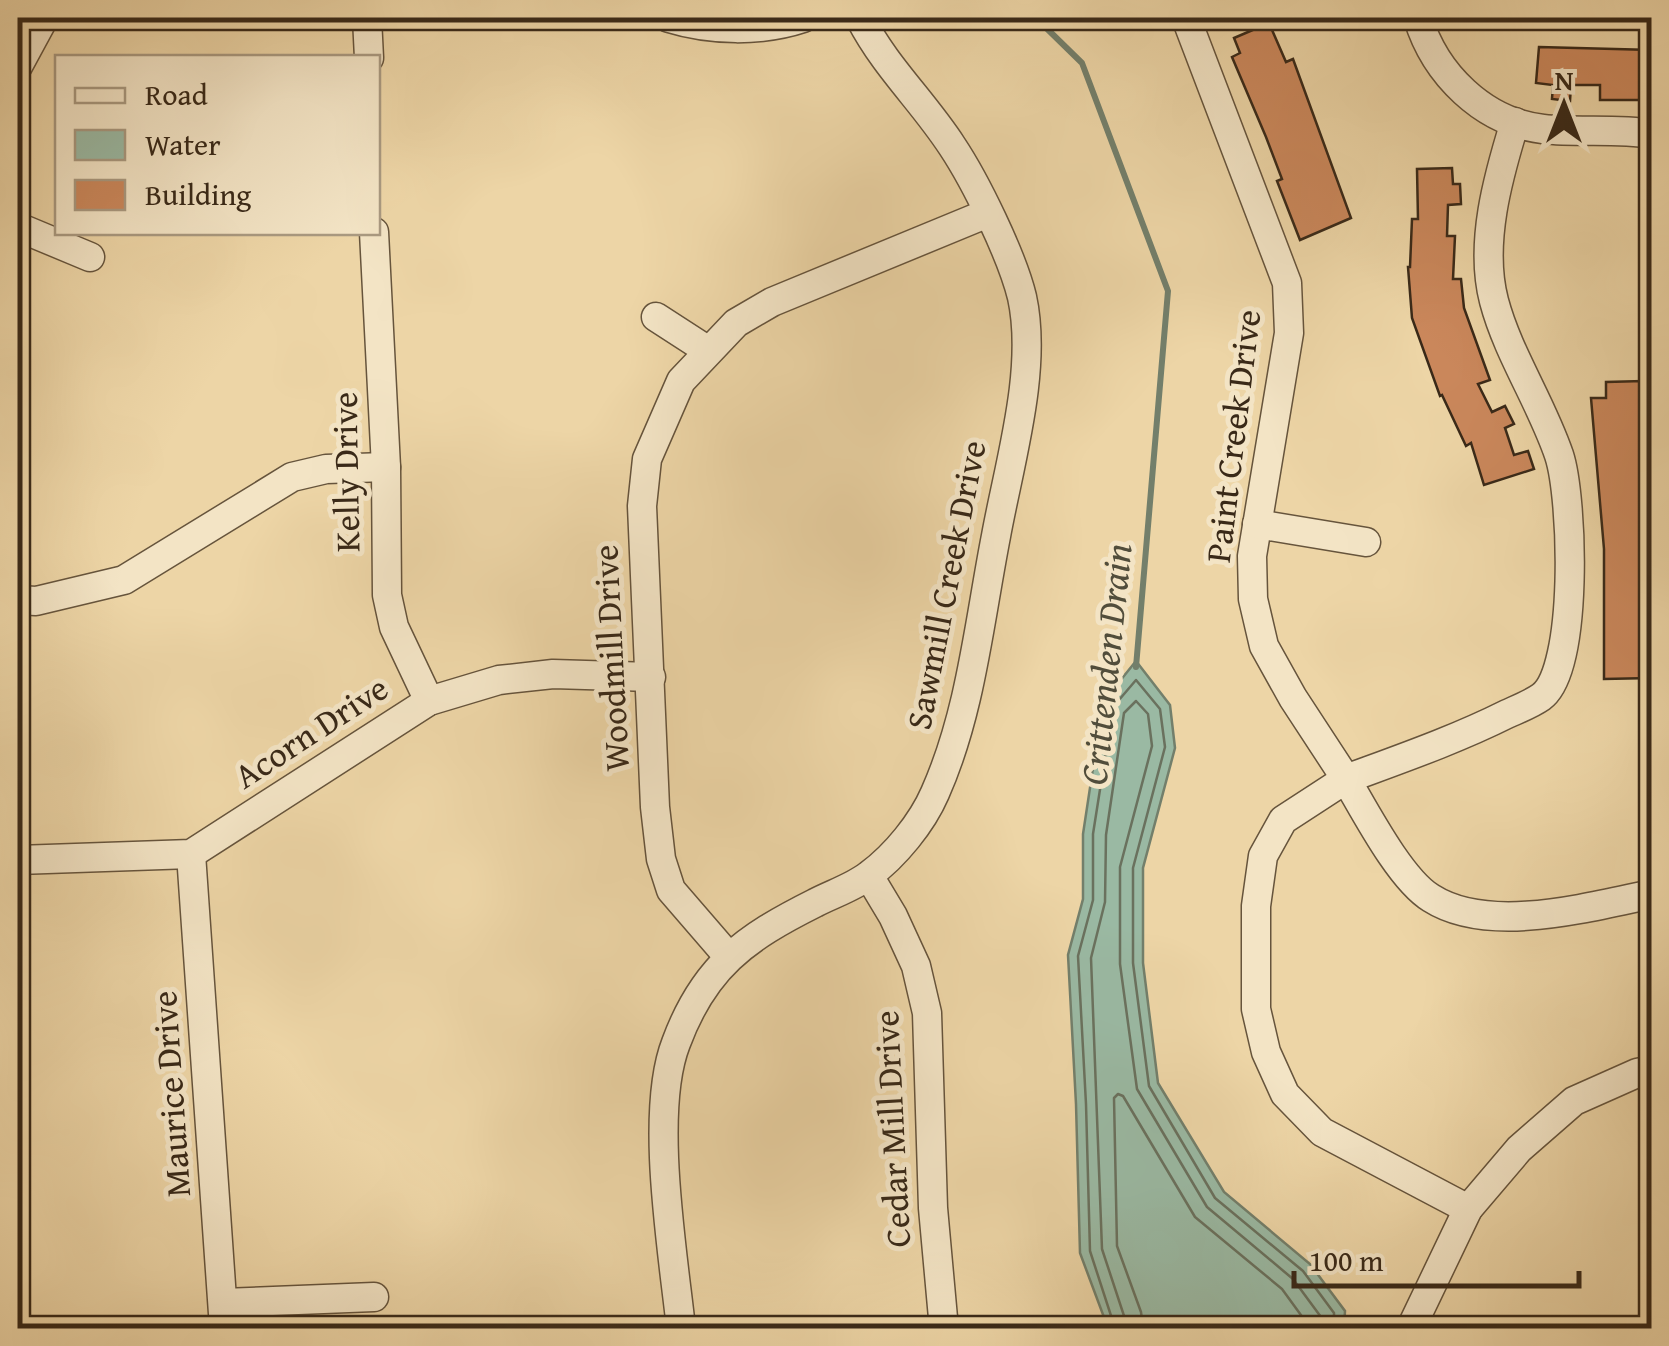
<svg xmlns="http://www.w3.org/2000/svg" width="1669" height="1346" font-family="'Gentium Book Plus',serif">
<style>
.water{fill:#9ab9a3;stroke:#737f6b;stroke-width:2.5}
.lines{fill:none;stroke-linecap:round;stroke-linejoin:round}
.shore{stroke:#6a715e;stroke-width:2.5}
.stream{stroke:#737f6b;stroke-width:6}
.building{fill:#ca875b;stroke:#392918;stroke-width:2.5}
.minor-casing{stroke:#66543c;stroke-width:31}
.minor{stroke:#f3e4c5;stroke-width:28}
.labels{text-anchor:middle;stroke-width:10;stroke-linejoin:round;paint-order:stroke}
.street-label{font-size:35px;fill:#392918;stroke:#f3e4c5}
.water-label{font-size:38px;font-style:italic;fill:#514d3b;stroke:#f3e4c5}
</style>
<rect width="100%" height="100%" fill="#edd5a6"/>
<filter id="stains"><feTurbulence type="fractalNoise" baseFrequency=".002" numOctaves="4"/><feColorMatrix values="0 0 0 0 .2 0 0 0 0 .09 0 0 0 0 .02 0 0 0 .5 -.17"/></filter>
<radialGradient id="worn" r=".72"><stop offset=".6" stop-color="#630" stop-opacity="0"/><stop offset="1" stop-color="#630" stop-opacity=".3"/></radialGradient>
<path class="water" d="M1136 661 1170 705 1175 748 1143 868V963L1158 1083 1224 1192 1310 1264 1345 1311 1344 1328H1108L1080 1253 1076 1104 1068 955 1083 899V834L1103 702Z"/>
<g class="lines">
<g class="shore">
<path d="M1115 1328 1090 1251 1086 1104 1078 956 1093 900V834L1113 707 1136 680 1160 709 1165 747 1133 868V963L1149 1086 1215 1198 1303 1271 1334 1313V1328"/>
<path d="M1128 1328 1102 1249 1091 958 1105 902 1106 835 1124 713 1136 701 1148 714 1152 746 1120 867V964L1137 1089 1207 1207 1293 1279 1321 1317 1322 1328"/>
<path d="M1143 1328 1141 1312 1117 1246 1114 1098 1118 1094 1123 1096 1195 1217 1282 1289 1306 1322 1307 1328"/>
</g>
<path class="stream" d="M1036 18 1082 63 1168 291 1136 667"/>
</g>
<g class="building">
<path d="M1269 23 1286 62 1293 59 1351 218 1300 240 1277 181 1282 179 1266 137 1232 57 1240 53 1234 38Z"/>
<path d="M1539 47 1652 50V100H1600V85H1571L1570 101 1552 99 1553 85 1536 83Z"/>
<path d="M1452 168 1453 184H1460L1461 204 1448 205 1447 236H1455L1453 279H1461L1464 308 1490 380 1478 384 1492 412 1505 406 1514 424 1505 428 1514 455 1528 451 1534 469 1484 485 1471 443 1466 446 1442 395 1440 396 1412 318 1408 267H1410L1412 219H1418L1417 169Z"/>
<path d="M1643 381 1648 468H1651L1652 504H1645L1647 555H1652V678L1604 679V549L1591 398H1606V382Z"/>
</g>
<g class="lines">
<defs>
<g id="minor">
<path d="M367 18 369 58"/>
<path d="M669 18C711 31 761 32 803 18"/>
<path d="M1186 18 1287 283 1289 333 1252 556 1253 599 1264 646 1293 698 1346 779C1400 759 1455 740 1507 714 1518 709 1531 704 1541 697 1579 670 1573 497 1559 455 1541 402 1508 354 1494 301 1479 244 1498 177 1515 122"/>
<path d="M1418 18C1435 74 1483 122 1543 129 1579 133 1616 128 1652 134"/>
<path d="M18 66 44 18"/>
<path d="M18 227 90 257"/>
<path d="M374 232 386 467 387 595 394 627 429 701"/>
<path d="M656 317 707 350"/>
<path d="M1257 524 1366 542"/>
<path d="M18 600 36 601 124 580 292 477 326 469 386 467"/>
<path d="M191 854 224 1328"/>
<path d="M18 860 191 854 429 701 499 680 553 674 651 677"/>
<path d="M869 876 893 916 916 966 927 1013 933 1208 943 1318 947 1328"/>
<path d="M728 956 671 890 661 859 655 807 642 506 647 459 681 381 736 323 772 302 988 213"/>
<path d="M1468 1209 1322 1132 1285 1094 1266 1052 1256 1009V906L1263 856 1283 820 1346 779C1365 811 1400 879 1431 898 1489 935 1589 907 1652 894"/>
<path d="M223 1303 374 1297"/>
<path d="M681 1328C673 1253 649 1112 676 1043 704 967 745 938 815 903 832 894 854 887 869 875 895 856 922 823 935 793 971 712 979 623 996 536 1009 464 1038 370 1022 297 1012 256 976 182 952 146 922 100 886 68 860 18"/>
<path d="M1411 1328 1468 1209 1519 1149 1574 1101 1637 1073 1652 1070"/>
</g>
</defs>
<use href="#minor" class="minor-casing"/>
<use href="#minor" class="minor"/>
</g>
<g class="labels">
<g class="street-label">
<text transform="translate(1233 436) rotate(-83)" y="12">Paint Creek Drive</text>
<text transform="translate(346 472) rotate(-91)" y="12">Kelly Drive</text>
<text transform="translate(946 585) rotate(-79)" y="12">Sawmill Creek Drive</text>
<text transform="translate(611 658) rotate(-93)" y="12">Woodmill Drive</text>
<text transform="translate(311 732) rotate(-33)" y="12">Acorn Drive</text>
<text transform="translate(171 1094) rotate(-94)" y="12">Maurice Drive</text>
<text transform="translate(892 1129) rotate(-93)" y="12">Cedar Mill Drive</text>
</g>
<g class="water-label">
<text transform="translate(1106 664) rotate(-84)" y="13">Crittenden Drain</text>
</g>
</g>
<rect width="1669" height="1346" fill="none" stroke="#edd5a6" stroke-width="60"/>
<rect x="20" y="20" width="1629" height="1306" fill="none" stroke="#392918" stroke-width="5"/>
<rect x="30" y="30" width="1609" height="1286" fill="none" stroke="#392918" stroke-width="2.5"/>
<rect x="55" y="55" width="325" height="180" fill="#f3e4c5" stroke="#a99980" stroke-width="2.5"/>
<rect x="75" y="88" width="50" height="15" fill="#f3e4c5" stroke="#a99980" stroke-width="2.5"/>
<text x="145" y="105" font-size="30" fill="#392918">Road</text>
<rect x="75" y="130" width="50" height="30" fill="#9ab9a3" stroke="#a99980" stroke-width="2.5"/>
<text x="145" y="155" font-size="30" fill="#392918">Water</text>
<rect x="75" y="180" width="50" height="30" fill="#ca875b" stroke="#a99980" stroke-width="2.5"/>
<text x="145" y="205" font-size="30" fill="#392918">Building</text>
<g transform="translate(1564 105)" stroke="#f3e4c5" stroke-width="8" paint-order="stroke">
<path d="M0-8L18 38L0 25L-18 38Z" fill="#392918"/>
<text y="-15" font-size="28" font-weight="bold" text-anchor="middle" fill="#392918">N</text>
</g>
<path d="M1294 1271v15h285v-15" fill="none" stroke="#392918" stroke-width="5"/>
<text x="1309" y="1271" font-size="30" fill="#392918" stroke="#f3e4c5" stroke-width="8" paint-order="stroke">100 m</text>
<rect width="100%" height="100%" filter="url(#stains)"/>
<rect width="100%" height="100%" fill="url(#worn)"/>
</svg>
